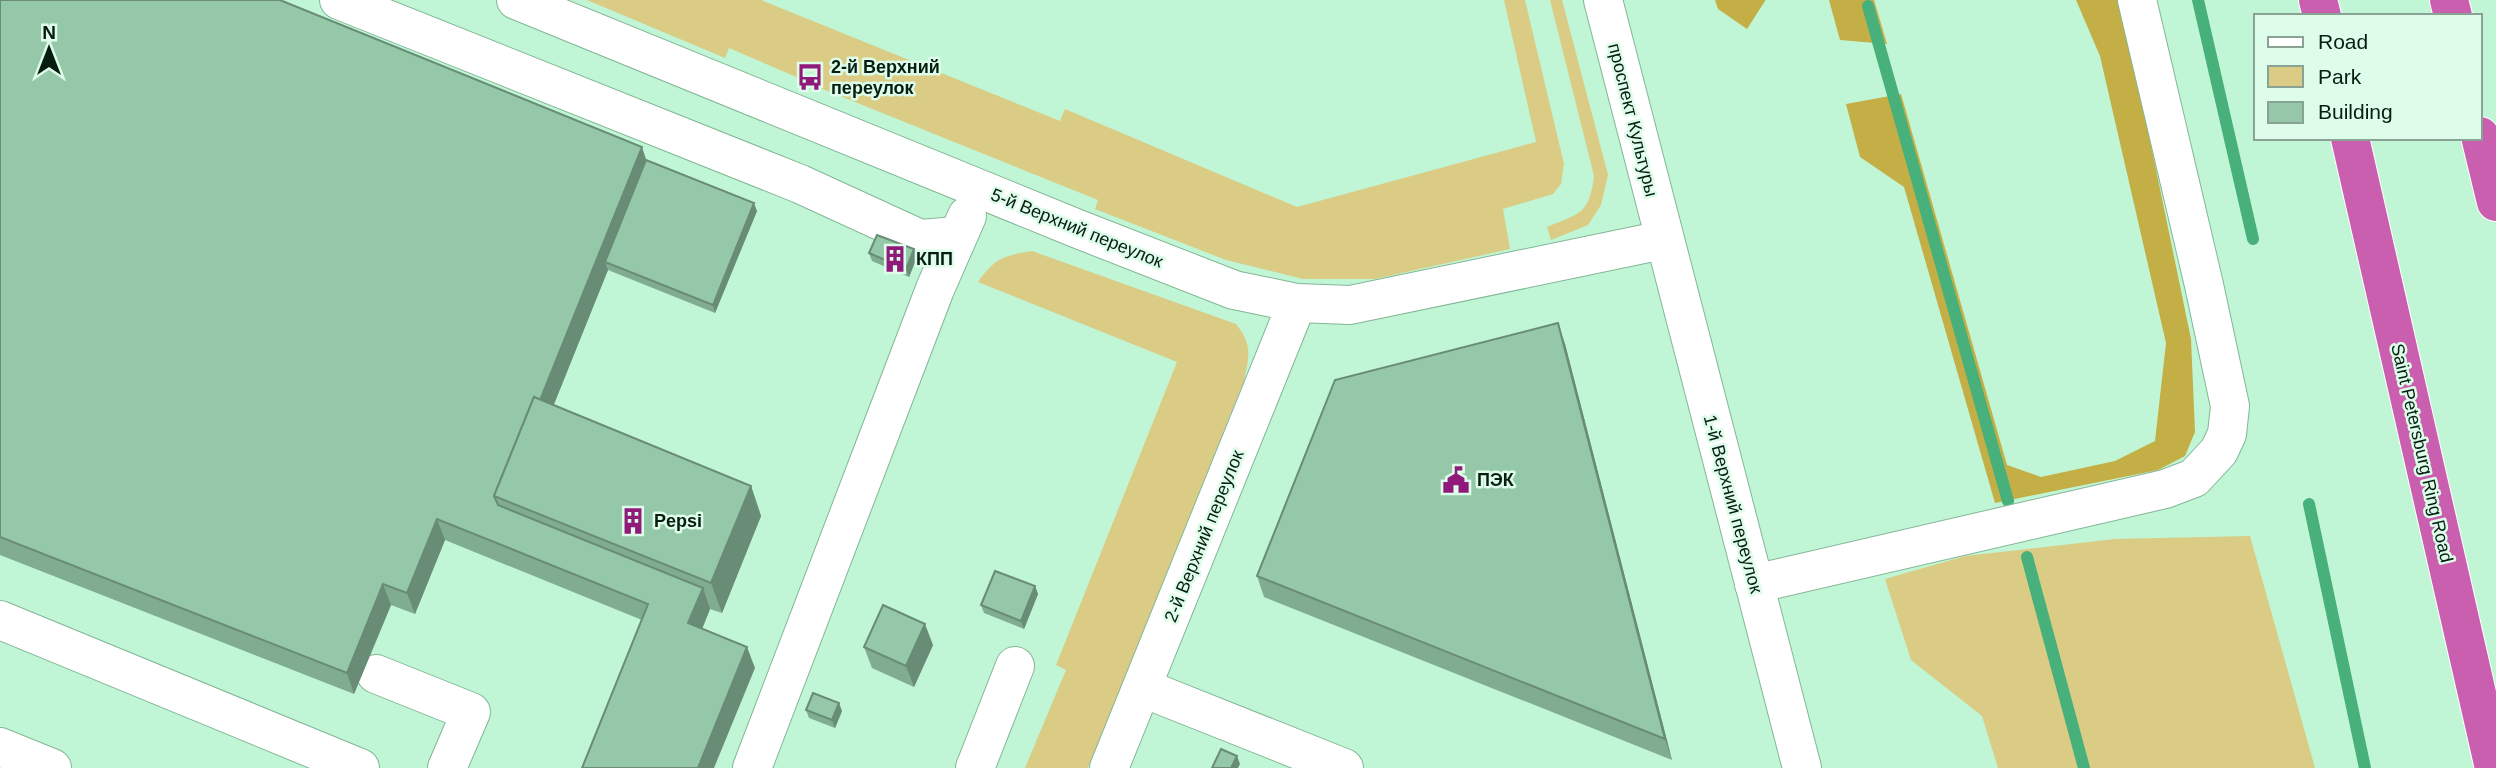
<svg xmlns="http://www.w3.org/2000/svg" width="2496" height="768" font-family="Arial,sans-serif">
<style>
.green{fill:#dacc85}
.forest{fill:#c4af46}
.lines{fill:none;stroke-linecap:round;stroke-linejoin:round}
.stream{stroke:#48b07a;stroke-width:12}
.minor-casing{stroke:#84b698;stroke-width:40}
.highway-casing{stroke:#fff;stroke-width:40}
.minor{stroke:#fff;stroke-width:38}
.highway{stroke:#ca5eaf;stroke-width:38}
.wall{fill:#80ac91}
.shaded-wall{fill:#688c76}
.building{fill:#95c8a9;stroke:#688c76;stroke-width:2}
.labels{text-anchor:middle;stroke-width:5;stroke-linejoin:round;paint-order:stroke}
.poi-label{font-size:18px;font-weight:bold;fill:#081d12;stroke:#ddfce9;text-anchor:start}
.street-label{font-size:18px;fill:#081d12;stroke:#ddfce9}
</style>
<rect width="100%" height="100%" fill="#c0f5d5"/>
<g class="green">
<path d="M587 0H761L1060 121 1065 109 1297 207 1536 142 1504 0H1525L1564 164 1561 184 1553 194 1503 209 1510 249 1375 279H1303L1226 260 1095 209 1098 200 813 85 817 73 806 68 801 79 729 48 725 58Z"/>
<path d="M1550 0H1562L1608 175 1601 205 1588 225 1551 240 1547 227C1580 213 1589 215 1594 176Z"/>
<path d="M1032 251 1236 324C1253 345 1249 356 1244 381L1088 768H1025L1066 670 1056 665 1177 362 978 282C995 258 1003 256 1032 251Z"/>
<path d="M2250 536 2315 768H1998L1982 716 1911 660 1885 579 1965 556 2115 539Z"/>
</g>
<g class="forest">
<path d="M1715 0H1765V1L1747 29 1718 9Z"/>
<path d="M1829 0H1874L1887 44 1840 40Z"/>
<path d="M2076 0H2121L2191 339 2195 432 2185 456 2158 470 1995 503 1904 187 1860 157 1846 104 1901 94 2007 465 2041 477 2115 461 2155 441 2166 343 2100 56Z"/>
</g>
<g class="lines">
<g class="stream">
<path d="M2198 0 2253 239"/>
<path d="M1868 6 2008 501"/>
<path d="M2309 504 2365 768"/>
<path d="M2027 557 2084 768"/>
</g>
<defs>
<g id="minor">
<path d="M339 0 800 184 920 239 957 236"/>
<path d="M516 0 1078 229 1234 290 1297 303 1350 305 1663 240"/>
<path d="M1603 0 1802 768"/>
<path d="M1754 584 2165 489 2194 478 2219 451 2227 434 2230 406 2204 285 2137 0"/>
<path d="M0 620 360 768"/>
<path d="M376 674 471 712 447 768"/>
<path d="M1143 688 1344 768"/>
<path d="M0 747 52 768"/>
<path d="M752 768 935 289 967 216"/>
<path d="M975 768 1015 666"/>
<path d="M1109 768 1297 303"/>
</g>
<g id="highway">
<path d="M2318 0 2322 16"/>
<path d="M2449 0 2453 16"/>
<path d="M2480 136 2496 202"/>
<path d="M2350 138 2494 768"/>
</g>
</defs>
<use href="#minor" class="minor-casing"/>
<use href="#highway" class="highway-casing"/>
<use href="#minor" class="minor"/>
<use href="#highway" class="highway"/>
</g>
<g class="wall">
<path d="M0 0 646 160 757 211 715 313 608 270 553 405 751 486 761 516 722 613 710 609 702 629 755 668 642 620 445 540 415 614 391 605 354 694 0 555Z"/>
<path d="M914 249 917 257 909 277 872 261 869 253Z"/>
<path d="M1565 344 1672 760 1264 597 1257 576Z"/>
<path d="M1035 586 1038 594 1024 629 984 613 981 605Z"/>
<path d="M933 645 914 687 872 668 864 647Z"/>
<path d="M806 710 842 711 835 728 809 718Z"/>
</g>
<g class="shaded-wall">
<path d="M642 147 649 168 605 262 608 270 514 504 500 498Z"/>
<path d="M754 203 757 211 715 313 713 305Z"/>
<path d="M914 249 917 257 909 277 906 269Z"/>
<path d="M1558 323 1565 344 1672 760 1665 739Z"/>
<path d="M751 486 761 516 722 613 711 583Z"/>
<path d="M437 519 445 540 415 614 407 593Z"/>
<path d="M383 584 391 605 354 694 347 673Z"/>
<path d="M1035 586 1038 594 1024 629 1021 621Z"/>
<path d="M703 588 710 609 696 644 688 623Z"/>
<path d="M925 624 933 645 914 687 906 666Z"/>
<path d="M747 647 755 668 714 768H698Z"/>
<path d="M839 703 842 711 835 728 832 720Z"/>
<path d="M1237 756 1240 764 1238 768H1231Z"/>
</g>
<g class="building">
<path d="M0 0H280L642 147 540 400 534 397 494 496 498 505 703 588 688 623 747 647 698 768H582L648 604 437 519 407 593 383 584 347 673 0 537Z"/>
<path d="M646 160 754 203 713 305 605 262Z"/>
<path d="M877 235 914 249 906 269 869 253Z"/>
<path d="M1558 323 1665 739 1257 576 1335 380Z"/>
<path d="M534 397 751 486 711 583 494 496Z"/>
<path d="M995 571 1035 586 1021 621 981 605Z"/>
<path d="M883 605 925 624 906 666 864 647Z"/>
<path d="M813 693 839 703 832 720 806 710Z"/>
<path d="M1221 749 1237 756 1231 768H1212Z"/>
</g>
<defs>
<symbol id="bus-bare" viewBox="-9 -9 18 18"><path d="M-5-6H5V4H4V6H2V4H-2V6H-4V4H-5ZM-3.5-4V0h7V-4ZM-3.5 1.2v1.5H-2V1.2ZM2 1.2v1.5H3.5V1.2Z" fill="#901a79" stroke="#ddfce9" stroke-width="2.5" paint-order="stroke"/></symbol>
<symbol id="building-bare" viewBox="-9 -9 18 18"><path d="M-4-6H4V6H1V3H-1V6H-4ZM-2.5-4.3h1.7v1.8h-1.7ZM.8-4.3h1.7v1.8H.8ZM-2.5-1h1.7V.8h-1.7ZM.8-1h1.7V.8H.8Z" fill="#901a79" stroke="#ddfce9" stroke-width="2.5" paint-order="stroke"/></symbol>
<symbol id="civic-bare" viewBox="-9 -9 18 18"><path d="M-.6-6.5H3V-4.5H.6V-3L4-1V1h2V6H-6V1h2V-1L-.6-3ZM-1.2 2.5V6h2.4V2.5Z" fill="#901a79" stroke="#ddfce9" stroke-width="2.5" paint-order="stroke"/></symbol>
</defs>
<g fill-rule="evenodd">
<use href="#bus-bare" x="791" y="58" width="38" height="38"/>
<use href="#building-bare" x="876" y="240" width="38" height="38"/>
<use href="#civic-bare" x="1437" y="461" width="38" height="38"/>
<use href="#building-bare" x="614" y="502" width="38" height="38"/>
</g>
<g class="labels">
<g class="poi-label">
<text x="831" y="73">2-й Верхний<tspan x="831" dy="21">переулок</tspan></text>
<text x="916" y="265">КПП</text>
<text x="1477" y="486">ПЭК</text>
<text x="654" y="527">Pepsi</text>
</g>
<g class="street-label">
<text transform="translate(1633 120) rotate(76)" y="6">проспект Культуры</text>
<text transform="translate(1077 228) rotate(22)" y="6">5-й Верхний переулок</text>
<text transform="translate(2422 453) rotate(77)" y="6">Saint Petersburg Ring Road</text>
<text transform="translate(1733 504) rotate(75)" y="6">1-й Верхний переулок</text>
<text transform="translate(1204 536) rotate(-68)" y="6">2-й Верхний переулок</text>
</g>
</g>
<rect x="2254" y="14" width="228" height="126" fill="#ddfce9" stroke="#88a393" stroke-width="2"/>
<rect x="2268" y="37" width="35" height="10" fill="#ffffff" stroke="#88a393" stroke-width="2"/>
<text x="2318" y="49" font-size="21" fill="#081d12">Road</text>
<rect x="2268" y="66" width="35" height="21" fill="#dacc85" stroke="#88a393" stroke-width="2"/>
<text x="2318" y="84" font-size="21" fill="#081d12">Park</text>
<rect x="2268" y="102" width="35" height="21" fill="#95c8a9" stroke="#88a393" stroke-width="2"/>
<text x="2318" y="119" font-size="21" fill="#081d12">Building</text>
<g transform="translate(49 49)" stroke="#ddfce9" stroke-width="5" paint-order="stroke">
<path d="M0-5L12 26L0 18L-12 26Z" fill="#081d12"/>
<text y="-10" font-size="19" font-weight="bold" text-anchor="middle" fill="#081d12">N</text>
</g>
</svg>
